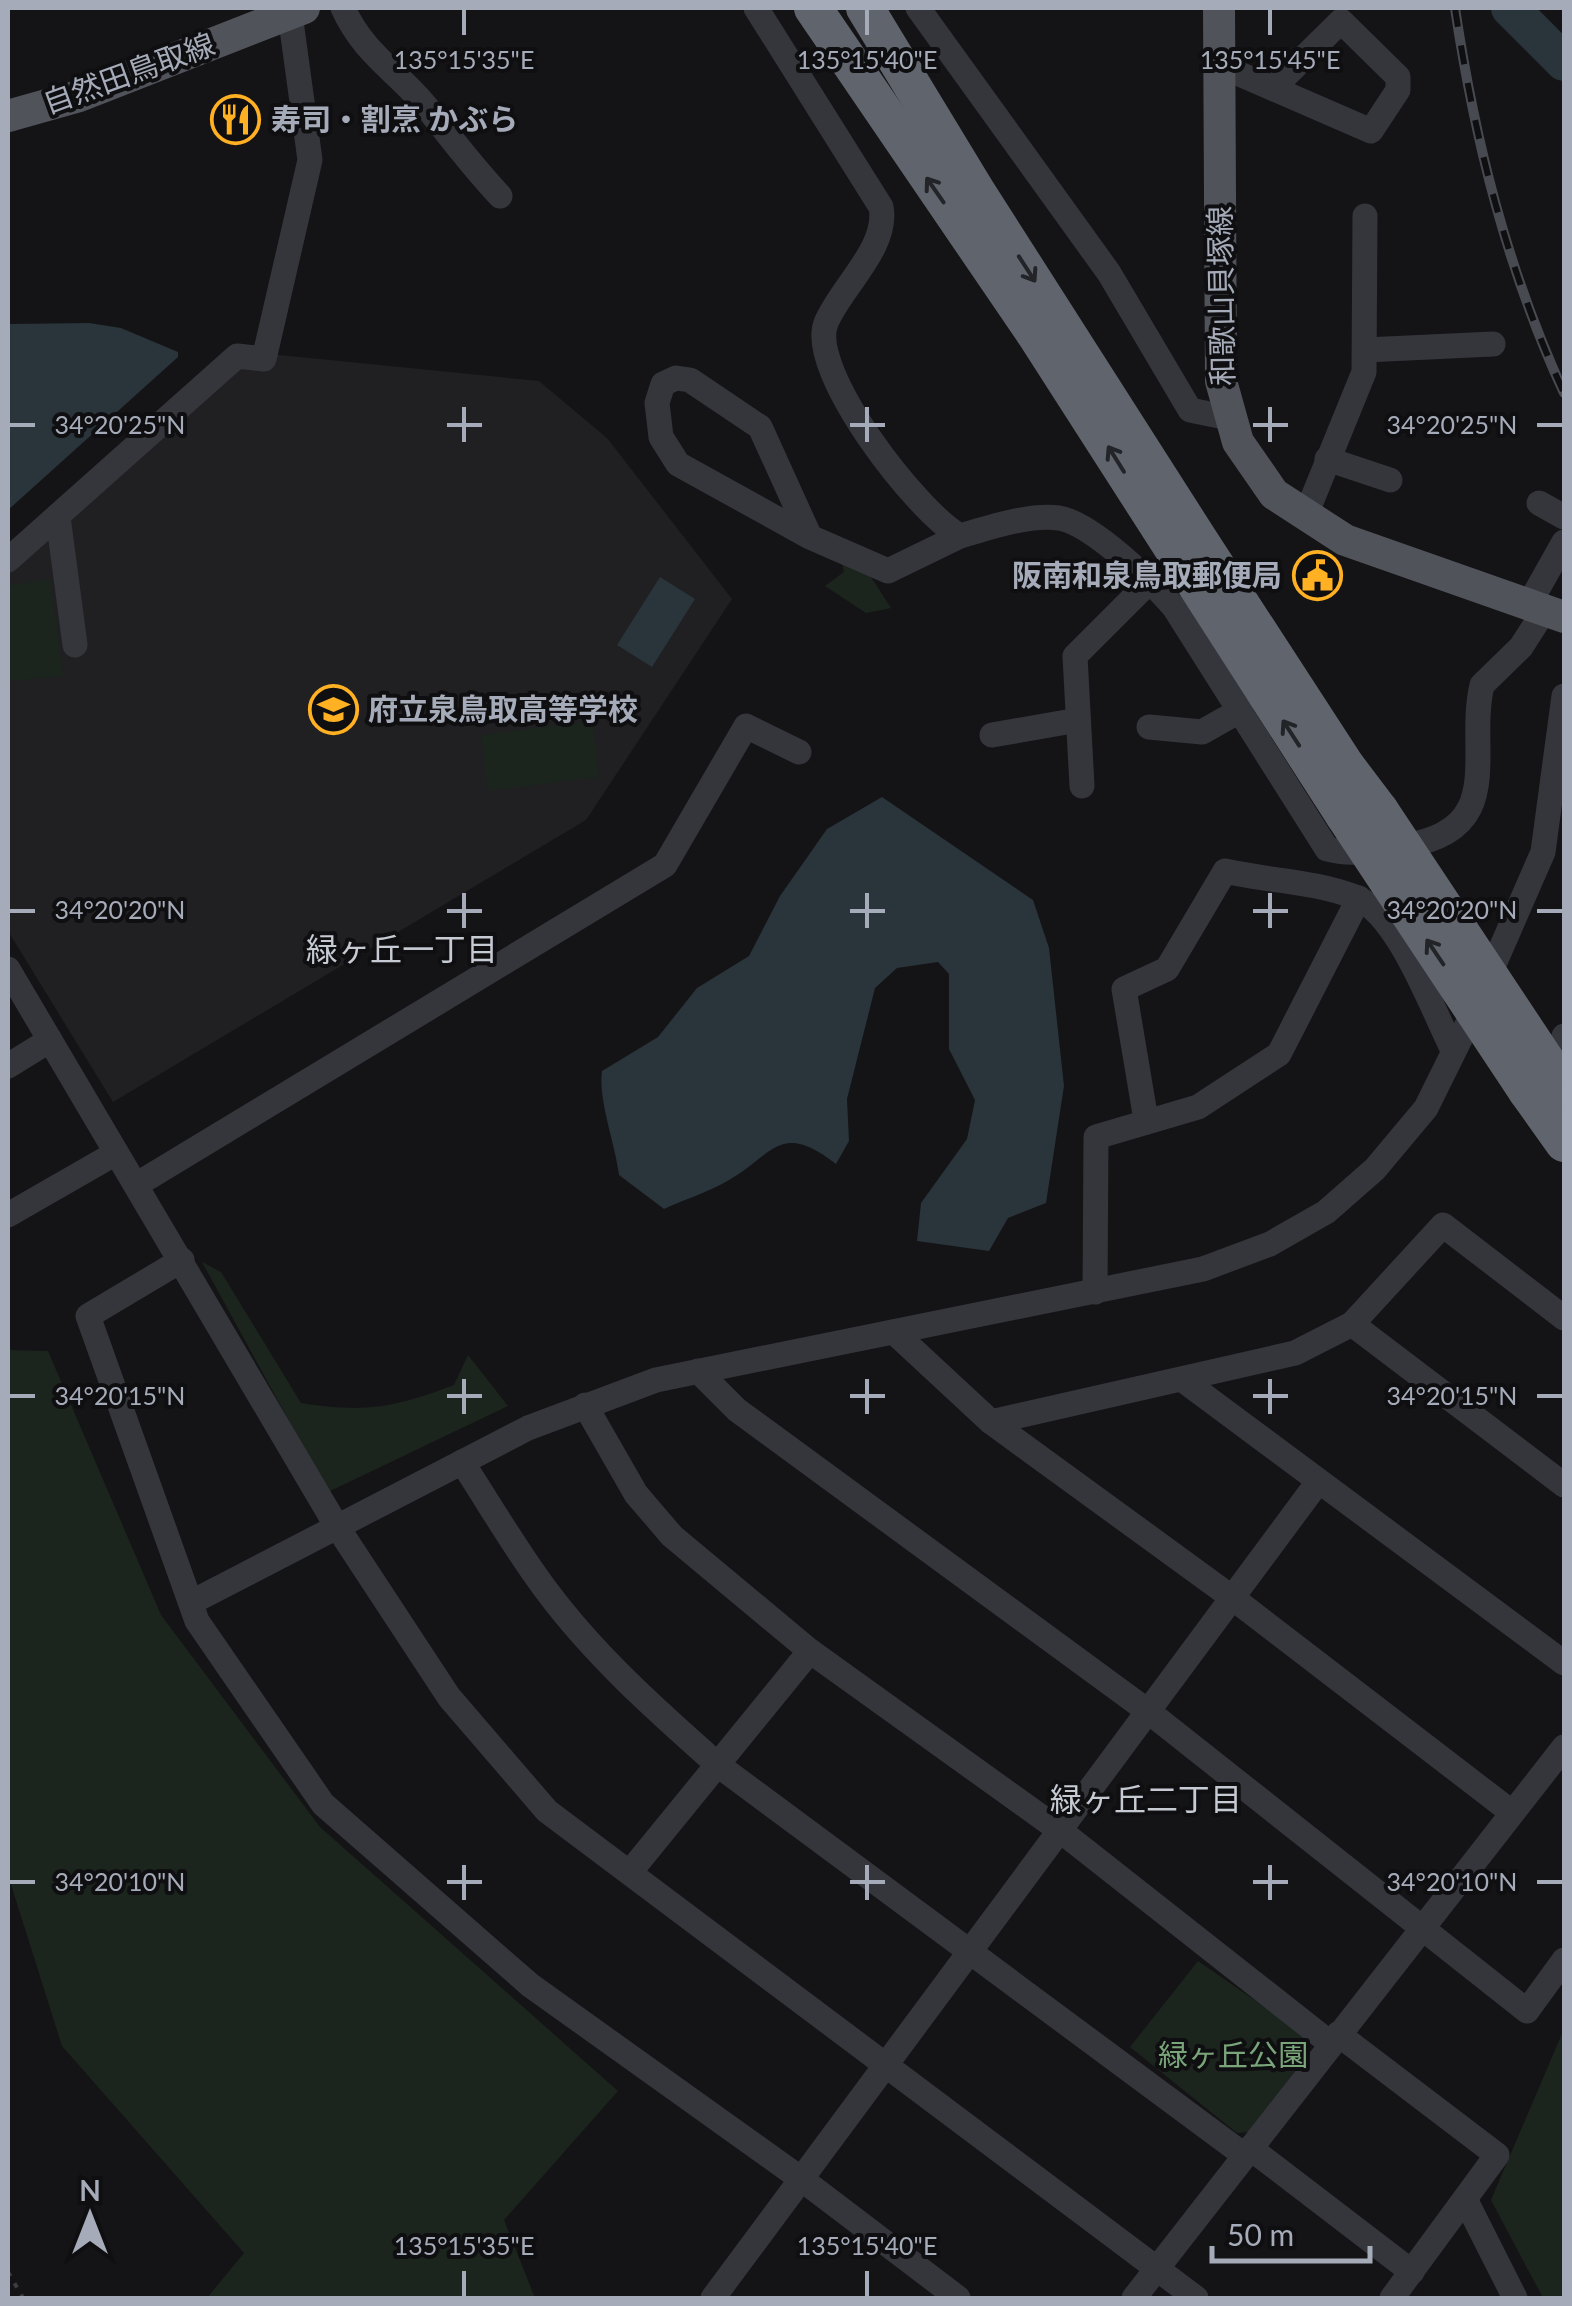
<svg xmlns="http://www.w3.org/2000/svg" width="1572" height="2306" font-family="Lato,'Noto Sans JP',sans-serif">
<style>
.built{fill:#202023}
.green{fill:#1c251d}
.water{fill:#29343b}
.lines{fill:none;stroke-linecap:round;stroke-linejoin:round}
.river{stroke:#29343b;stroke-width:38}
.path{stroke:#3b3d43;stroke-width:4;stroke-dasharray:5 8;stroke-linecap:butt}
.minor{stroke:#35363c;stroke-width:25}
.major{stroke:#51535b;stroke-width:32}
.highway{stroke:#60646d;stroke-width:38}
.rail-casing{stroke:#484a51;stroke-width:10}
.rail{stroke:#0f0f11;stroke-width:6;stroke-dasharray:19;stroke-linecap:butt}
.highway-bridge{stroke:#60646d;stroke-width:38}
.oneway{stroke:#232428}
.ticks{fill:none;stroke:#a5abb8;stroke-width:4}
.labels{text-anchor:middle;stroke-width:8;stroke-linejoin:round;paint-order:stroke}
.street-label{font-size:30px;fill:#a5abb8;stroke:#0f0f11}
.poi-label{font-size:30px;font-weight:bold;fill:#a5abb8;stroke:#0f0f11;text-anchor:start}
.park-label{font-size:30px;fill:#7aa57b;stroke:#0f0f11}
.neighbourhood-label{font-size:32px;fill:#c6cad3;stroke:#0f0f11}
.ticks-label{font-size:25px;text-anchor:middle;fill:#a5abb8;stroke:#0f0f11;stroke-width:8;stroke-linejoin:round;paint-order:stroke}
</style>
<rect width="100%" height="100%" fill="#141416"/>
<path class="built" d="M240 351 539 381 607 438 732 599 586 820 113 1102 8 931V558Z"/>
<g class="green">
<path d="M842 562 869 574 891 608 866 613 825 586 844 572Z"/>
<path d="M50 579 63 676 8 681V586Z"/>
<path d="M592 721 599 777 488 791 481 735Z"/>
<path d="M202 1262 221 1272 301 1403C366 1413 393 1408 454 1385L468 1355 508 1406 328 1492Z"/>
<path d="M8 1350 48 1351 161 1615 320 1827 618 2091 504 2220 535 2298H207L244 2253 62 2046 8 1875Z"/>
<path d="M1198 1961 1308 2037 1309 2052 1250 2132 1237 2133 1130 2047Z"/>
<path d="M1564 2029V2298H1543L1491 2200Z"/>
</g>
<g class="water">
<path d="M89 323 121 328 178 352V357L8 510V324Z"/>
<path d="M660 577 695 599 652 667 617 645Z"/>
<path d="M882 797 1033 900 1049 948 1064 1086 1046 1203 1008 1218 989 1251 917 1241 921 1203 967 1139 975 1100 949 1049V974L938 962 897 968 875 988 847 1099 849 1141 836 1164C777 1118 773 1158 722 1184 703 1194 683 1200 664 1209L619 1175C615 1143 598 1100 602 1071L658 1037 697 988 749 956 780 896 827 829Z"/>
</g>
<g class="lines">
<path class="river" d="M1510 8 1564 62"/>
<path class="path" d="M8 2272 23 2298"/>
<g class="minor">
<path d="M343 8C364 55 399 72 429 110 452 140 474 168 500 196"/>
<path d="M756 8 881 207C889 247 840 288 826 323 807 371 918 513 960 536 988 528 1029 514 1059 518 1091 523 1152 582 1174 607L1327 849C1353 856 1377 850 1404 846 1509 830 1466 752 1482 685L1521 647 1544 611"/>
<path d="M918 8 1109 273 1190 410 1229 418"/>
<path d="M1219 65 1371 131 1398 90V77L1341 21 1273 88"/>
<path d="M1365 350 1493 344"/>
<path d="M1327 459 1390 480"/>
<path d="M1539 503 1564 517"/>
<path d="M58 517 75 645"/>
<path d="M1305 517 1364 372 1365 216"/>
<path d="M810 537 760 427 690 380 676 378 663 384 657 403 661 437 678 464 810 537 888 571 960 536"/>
<path d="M8 560 237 356 264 359 310 160 290 14"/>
<path d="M1528 606 1564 542"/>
<path d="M1149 727 1202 732 1241 710"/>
<path d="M992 735 1078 720"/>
<path d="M1082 786 1075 656 1150 581"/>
<path d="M8 969 336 1525 449 1697 547 1811 1196 2298"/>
<path d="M1564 1036V1041"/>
<path d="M8 1066 50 1040"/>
<path d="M1146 1120 1124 989 1167 969 1225 871C1268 881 1314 881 1355 897 1398 913 1432 1009 1453 1050"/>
<path d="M136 1185 665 865 746 726 799 752"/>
<path d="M8 1215 116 1153"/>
<path d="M182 1260 88 1316 197 1621 323 1804 530 1985 804 2181 958 2298"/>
<path d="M1095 1292 1096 1137 1198 1107 1279 1054 1359 898"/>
<path d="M1352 1324 1564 1485"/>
<path d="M894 1332 991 1422 1234 1599 1510 1811"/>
<path d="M698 1371 737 1410 1149 1712 1527 2011 1564 1960"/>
<path d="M1183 1380 1564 1663"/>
<path d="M585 1405 636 1494 672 1536 810 1651 1062 1832 1330 2043"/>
<path d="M991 1422 1295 1353 1352 1324 1443 1225 1564 1318"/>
<path d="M462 1462C490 1505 516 1550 546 1590 595 1656 657 1711 718 1765L1244 2155"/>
<path d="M192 1602 528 1428 656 1380 1203 1269 1270 1244 1326 1212 1375 1169 1426 1108 1471 1017 1543 852 1564 696"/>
<path d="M630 1872 810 1651"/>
<path d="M1338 2034 1497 2155 1392 2298"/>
<path d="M1250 2148 1412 2272"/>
<path d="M1465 2199 1515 2298"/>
<path d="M713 2298 1318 1482"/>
<path d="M1134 2298 1564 1747"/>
</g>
<g class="major">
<path d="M1219 8 1221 381 1238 442 1274 494 1345 540 1564 617"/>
<path d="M8 116 79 96 304 8"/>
</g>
<g class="highway">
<path d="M813 8 1036 335 1344 815"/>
<path d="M865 8 978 194 1199 540 1346 766 1380 811"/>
<path d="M1550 1067 1564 1090"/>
<path d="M1527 1091 1564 1143"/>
</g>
<defs>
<path id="rail" d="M1455 8C1475 142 1507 269 1564 393"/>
</defs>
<use href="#rail" class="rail-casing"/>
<use href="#rail" class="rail"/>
<g class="highway-bridge">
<path d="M1380 811 1550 1067"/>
<path d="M1344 815 1527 1091"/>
</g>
</g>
<defs><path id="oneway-shaft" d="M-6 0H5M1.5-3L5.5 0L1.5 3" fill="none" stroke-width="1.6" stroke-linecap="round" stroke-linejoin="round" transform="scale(2.5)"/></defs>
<g class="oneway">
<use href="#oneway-shaft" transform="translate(935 190) rotate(-125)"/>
<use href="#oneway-shaft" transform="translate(1027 269) rotate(57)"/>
<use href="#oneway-shaft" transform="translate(1116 459) rotate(-122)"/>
<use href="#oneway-shaft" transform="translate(1291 733) rotate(-123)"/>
<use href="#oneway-shaft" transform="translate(1435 952) rotate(-124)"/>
</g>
<path class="ticks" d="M464 10V35M867 10V35M1270 10V35M464 407V442M867 407V442M1270 407V442M10 425H35M447 425H482M850 425H885M1253 425H1288M1537 425H1562M464 893V928M867 893V928M1270 893V928M10 911H35M447 911H482M850 911H885M1253 911H1288M1537 911H1562M464 1379V1414M867 1379V1414M1270 1379V1414M10 1396H35M447 1396H482M850 1396H885M1253 1396H1288M1537 1396H1562M464 1865V1900M867 1865V1900M1270 1865V1900M10 1882H35M447 1882H482M850 1882H885M1253 1882H1288M1537 1882H1562M464 2271V2296M867 2271V2296"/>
<defs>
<symbol id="restaurant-ring" viewBox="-11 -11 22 22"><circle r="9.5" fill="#0f0f11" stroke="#ffb023" stroke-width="1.5"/><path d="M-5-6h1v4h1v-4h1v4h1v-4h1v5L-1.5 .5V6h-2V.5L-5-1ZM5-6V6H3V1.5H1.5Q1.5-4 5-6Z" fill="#ffb023"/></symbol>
<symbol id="civic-ring" viewBox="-11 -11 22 22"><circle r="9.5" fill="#0f0f11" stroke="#ffb023" stroke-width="1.5"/><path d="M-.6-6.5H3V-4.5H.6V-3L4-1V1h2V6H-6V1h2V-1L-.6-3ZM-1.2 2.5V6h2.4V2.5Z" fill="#ffb023"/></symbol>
<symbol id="school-ring" viewBox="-11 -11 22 22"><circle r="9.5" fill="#0f0f11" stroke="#ffb023" stroke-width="1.5"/><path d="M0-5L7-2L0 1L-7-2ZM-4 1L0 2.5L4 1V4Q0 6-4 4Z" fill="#ffb023"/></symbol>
</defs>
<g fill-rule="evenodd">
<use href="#restaurant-ring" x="208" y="92" width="55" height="55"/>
<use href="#civic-ring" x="1290" y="548" width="55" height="55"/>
<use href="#school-ring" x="306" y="682" width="55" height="55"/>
</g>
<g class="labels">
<g class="street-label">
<text transform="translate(129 74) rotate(-20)" y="10">自然田鳥取線</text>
<text transform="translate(1222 296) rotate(-91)" y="10">和歌山貝塚線</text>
</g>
<g class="poi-label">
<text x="271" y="130">寿司・割烹 かぶら</text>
<text x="1282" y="586" text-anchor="end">阪南和泉鳥取郵便局</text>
<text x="368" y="720">府立泉鳥取高等学校</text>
</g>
<g class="park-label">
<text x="1233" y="2066">緑ヶ丘公園</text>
</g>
<g class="neighbourhood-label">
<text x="402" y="961">緑ヶ丘一丁目</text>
<text x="1146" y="1811">緑ヶ丘二丁目</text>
</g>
</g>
<g class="ticks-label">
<text x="464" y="69">135°15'35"E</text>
<text x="867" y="69">135°15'40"E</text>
<text x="1270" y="69">135°15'45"E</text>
<text x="120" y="434">34°20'25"N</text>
<text x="1452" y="434">34°20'25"N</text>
<text x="120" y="919">34°20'20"N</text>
<text x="1452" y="919">34°20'20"N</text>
<text x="120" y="1405">34°20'15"N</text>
<text x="1452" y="1405">34°20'15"N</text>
<text x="120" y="1891">34°20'10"N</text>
<text x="1452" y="1891">34°20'10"N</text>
<text x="464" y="2255">135°15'35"E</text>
<text x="867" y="2255">135°15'40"E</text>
</g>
<rect width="1572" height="2306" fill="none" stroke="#a5abb8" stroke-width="20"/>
<g transform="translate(90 2216)" stroke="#0f0f11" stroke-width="8" paint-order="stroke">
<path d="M0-8L18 38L0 25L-18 38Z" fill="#a5abb8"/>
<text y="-15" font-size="28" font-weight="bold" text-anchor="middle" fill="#a5abb8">N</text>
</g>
<path d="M1212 2246v15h158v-15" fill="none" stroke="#a5abb8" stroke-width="5"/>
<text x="1227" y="2246" font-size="30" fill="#a5abb8" stroke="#0f0f11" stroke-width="8" paint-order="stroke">50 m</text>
</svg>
